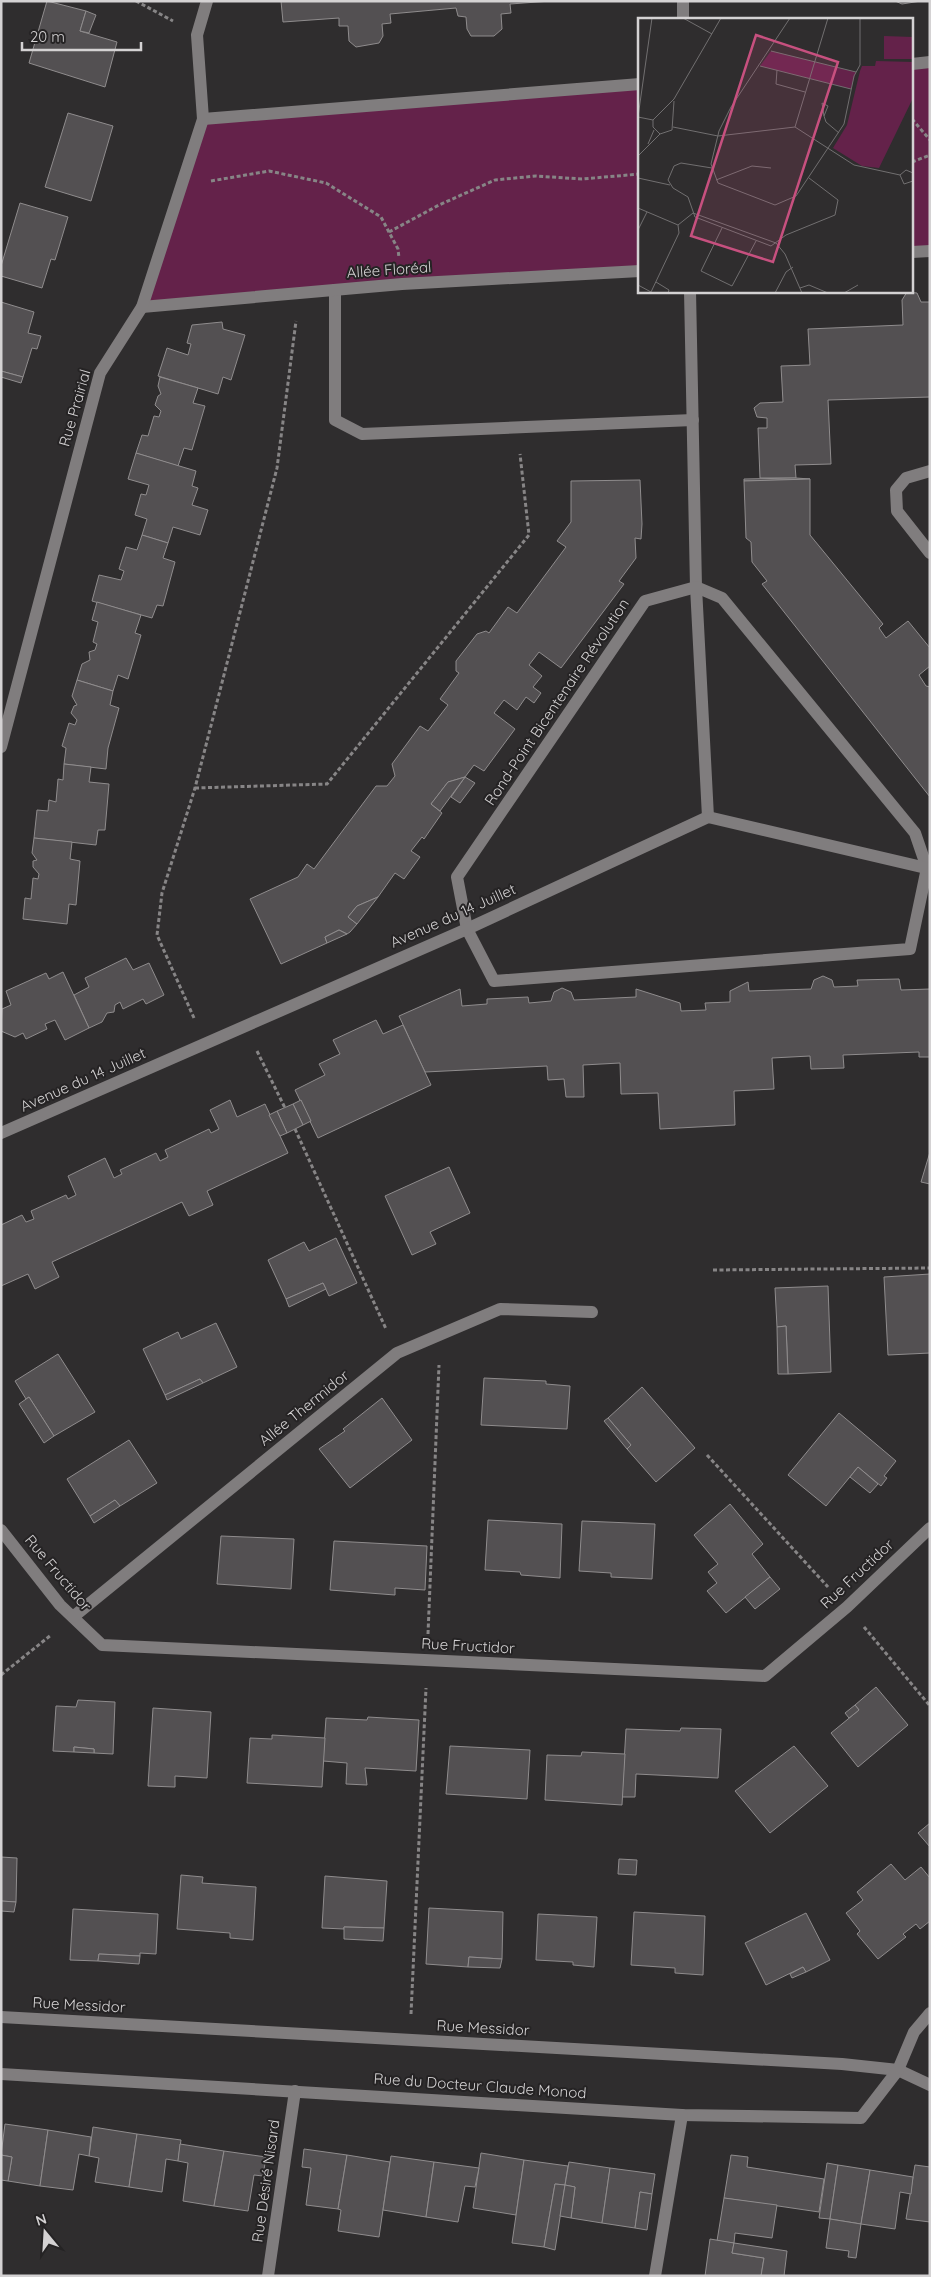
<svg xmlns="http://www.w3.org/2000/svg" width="931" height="2277" font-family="Quicksand,sans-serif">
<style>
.green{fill:#64224a}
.building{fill:#535052;stroke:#8f8c8d}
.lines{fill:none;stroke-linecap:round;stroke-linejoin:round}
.path{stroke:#878586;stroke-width:3;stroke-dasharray:4 2.5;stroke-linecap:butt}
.minor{stroke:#807d7e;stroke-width:12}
.labels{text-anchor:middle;stroke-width:4;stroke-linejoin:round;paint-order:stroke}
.street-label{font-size:15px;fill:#d4d2d3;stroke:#252324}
.inset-road{fill:none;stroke:#716f70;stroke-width:1}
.view{fill:#c7507f;fill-opacity:0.15;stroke:#c7507f;stroke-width:2.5}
.inset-edge{fill:none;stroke:#d4d2d3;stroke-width:2.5}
</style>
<rect width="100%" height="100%" fill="#2f2d2e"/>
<g class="green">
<path d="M930 62V251L912 252V64Z"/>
<path d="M640 84V272L142 307 203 119Z"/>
</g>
<g class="building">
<path d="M47 1 86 11 80 31 117 42 105 87 29 63Z"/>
<path d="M281 1H551L510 4 511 13 501 14 502 29 494 36H471L467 29 466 17 458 16 456 8 390 14 391 23 382 24 383 36 379 43 356 47 349 41 348 26H339V18L283 22Z"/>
<path d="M895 1H921L902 4Z"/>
<path d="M86 11 96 15 89 33 80 31Z"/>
<path d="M68 113 113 126 91 201 45 187Z"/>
<path d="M20 203 68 217 55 260 51 259 42 288 1 276V266Z"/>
<path d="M907 292 917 293 921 302H930V295V397L828 400 831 464 795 465 796 478H760L758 428H767V418L757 417 754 408 760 403 783 402 781 366 810 365 808 329 903 325 902 300Z"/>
<path d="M1 302 34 312 28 333 41 336 37 349 32 348 23 377 1 371Z"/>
<path d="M222 322 223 329 245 335 231 380 223 377 218 394 158 376 167 348 188 355 191 344 187 343 192 325Z"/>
<path d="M1 371 23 377 21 383 1 377Z"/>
<path d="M160 377 198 388 193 403 205 406 192 450 184 448 178 466 136 453 142 435 148 436 154 416 159 417 161 411 155 405 158 396 161 394 158 386Z"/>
<path d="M136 453 196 471 192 486 198 488 192 505 208 510 200 535 173 527 168 543 142 535 147 519 135 515 141 494 146 495 149 485 128 479Z"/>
<path d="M796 478 810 479 744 481V479Z"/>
<path d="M810 479V535L883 624 879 628 886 638 908 621 930 648V666L919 675 926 686 930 687V797L762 584 767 581 752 562 751 542 746 538 744 481Z"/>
<path d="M640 480 642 524 641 539 635 538 636 558 619 581 624 584 561 668 539 652 529 665 542 676 533 687 541 693 534 703 526 697 517 710 504 700 494 713 515 729 484 771 474 765 465 777 448 782 431 804 442 813 424 839 422 837 411 851 420 857 404 879 395 873 378 897 357 906 348 917 357 924 350 932 347 934 339 930 325 937 327 943 281 964 250 899 298 877 307 864 314 869 376 786H387L395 776 392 764 420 726 428 731 448 705 440 699 459 673 456 671V661L477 634 486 631 489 633 508 607 517 613 566 547 557 541 571 522V481Z"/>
<path d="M142 535 168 543 163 558 175 562 163 606 157 605 152 618 92 601 99 575 121 580 124 571 119 569 126 547 137 550Z"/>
<path d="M97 602 141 615 135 633 141 635 128 679 118 675 113 691 77 680 82 664 90 660 89 652 95 650 97 644 93 642 98 622 92 620Z"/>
<path d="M77 680 113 691 110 705 119 708 108 748 106 769 64 764 66 748 62 746 69 723 75 725 77 720 71 713 74 706 77 705 72 696Z"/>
<path d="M64 764 91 767 89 782 109 784 105 830H98L96 845 34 838 37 810 48 811 49 800 56 802 58 779 63 780Z"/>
<path d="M465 777 475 783 460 803 451 797Z"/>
<path d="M465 777 440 811 431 804 448 782Z"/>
<path d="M34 838 72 842 70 859 80 861 76 905 69 904 67 924 23 919 25 898 31 899 33 878 38 879 39 874 33 867V861L37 860 32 853Z"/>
<path d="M378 897 357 924 348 917 357 906Z"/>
<path d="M339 930 347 934 327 943 325 937Z"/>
<path d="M126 958 133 970 149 963 164 995 146 1004 143 999 123 1009 120 1002 115 1005 114 1012 107 1013 102 1022 89 1028 74 995 89 987 85 978Z"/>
<path d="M63 972 89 1028 65 1040 55 1020 45 1024 47 1029 26 1039 23 1033 15 1037 1 1031 2 1009 11 1005 6 991 46 973 49 979Z"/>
<path d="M823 976 832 980 834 987 858 986 857 980 899 979 901 990 930 989V1057H919V1052L843 1055 844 1068 811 1069 810 1056 772 1058 774 1089 734 1091 735 1125 660 1129 658 1093 621 1094 620 1063 583 1065 584 1097H566L564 1079 548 1080 547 1066 425 1072 399 1016 460 989 462 1006 487 1004V999L528 997 529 1003 551 1001 554 992 562 988 571 992 574 1000 636 997V989L680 1003 681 1011 706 1010 705 1003 730 1002V991L748 982 749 991 811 989 814 980Z"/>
<path d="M376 1020 383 1034 403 1025 431 1085 318 1138 295 1090 325 1075 319 1064 340 1054 333 1040Z"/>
<path d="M230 1100 237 1117 265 1104 288 1153 207 1191 213 1205 189 1216 182 1202 52 1262 59 1277 35 1289 28 1274 1 1286V1225L22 1215 26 1222 34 1219 31 1211 66 1195 68 1199 76 1195 68 1176 105 1158 114 1178 122 1174 120 1170 156 1153 160 1161 168 1157 165 1150 209 1129 211 1133 219 1129 210 1110Z"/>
<path d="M301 1100 311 1121 303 1125 293 1104Z"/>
<path d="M293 1104 303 1125 287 1133 277 1111Z"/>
<path d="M277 1111 287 1133 280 1136 269 1115Z"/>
<path d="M930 1152V1184L921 1182Z"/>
<path d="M449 1167 470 1213 430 1232 436 1244 412 1255 385 1196Z"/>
<path d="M336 1238 357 1283 329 1296 323 1283 286 1299 268 1260 304 1242 309 1251Z"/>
<path d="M930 1274V1353L888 1355 884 1277Z"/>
<path d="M323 1283 326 1289 289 1307 286 1299Z"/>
<path d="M828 1286 831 1372 788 1374 786 1326 777 1327 775 1288Z"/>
<path d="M216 1323 237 1367 203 1383 200 1379 165 1395 143 1349 178 1332 181 1339Z"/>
<path d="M786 1326 788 1374H778L777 1327Z"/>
<path d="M58 1354 95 1412 54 1436 29 1397 26 1399 15 1381Z"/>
<path d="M484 1378 546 1381V1384L570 1386 567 1429 481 1425Z"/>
<path d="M200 1379 203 1383 167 1400 165 1395Z"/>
<path d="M642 1387 695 1448 656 1482 627 1449 631 1445 608 1418Z"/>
<path d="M29 1397 54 1436 44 1443 19 1404Z"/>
<path d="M382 1398 412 1440 350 1488 319 1449 345 1431 343 1429Z"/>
<path d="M839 1413 896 1461 884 1476 887 1478 881 1486 858 1467 826 1506 788 1475Z"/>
<path d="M608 1418 631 1445 627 1449 604 1421Z"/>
<path d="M129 1440 157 1483 120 1506 115 1500 90 1516 67 1479Z"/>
<path d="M858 1467 878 1484 870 1493 850 1477Z"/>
<path d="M115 1500 120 1506 94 1523 90 1516Z"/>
<path d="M730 1504 763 1544 752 1554 770 1577 726 1613 707 1591 717 1583 708 1572 718 1564 694 1535Z"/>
<path d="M488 1520 562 1524 560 1578 521 1575 520 1572 485 1570Z"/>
<path d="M582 1521 655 1524 652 1579 611 1577V1573L579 1571Z"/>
<path d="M221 1536 294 1539 291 1589 217 1584Z"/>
<path d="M334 1541 427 1546 425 1590 395 1588V1595L330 1590Z"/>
<path d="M770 1577 780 1589 755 1609 745 1597Z"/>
<path d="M876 1687 908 1725 858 1767 831 1733 859 1710 855 1705Z"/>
<path d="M78 1700 115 1702 113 1754 94 1753V1749L74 1747V1752L53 1751 56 1706 76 1707Z"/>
<path d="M855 1705 859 1710 849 1718 845 1713Z"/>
<path d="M153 1708 211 1712 207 1778 175 1776V1787L148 1786Z"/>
<path d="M368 1717 419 1720 416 1771 365 1768 367 1785 346 1784 347 1763 323 1761 326 1718 367 1720Z"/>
<path d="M681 1728 721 1729 718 1778 636 1774 635 1797H622L626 1729 680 1731Z"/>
<path d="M272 1735 325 1738 322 1787 247 1783 250 1738 272 1739Z"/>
<path d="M450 1746 530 1750 527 1799 446 1794Z"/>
<path d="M794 1746 828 1786 770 1833 735 1791Z"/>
<path d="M74 1747 94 1749V1753L74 1752Z"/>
<path d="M582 1752 625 1754 622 1805 545 1800 547 1755 581 1756Z"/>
<path d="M930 1823V1847L918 1833Z"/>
<path d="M1 1857 17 1858 16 1902 1 1901Z"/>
<path d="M619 1859 637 1860 636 1875 618 1874Z"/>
<path d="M891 1864 905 1880 921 1867 930 1878V1921L920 1929 916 1924 903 1934 906 1937 878 1959 857 1934 860 1931 846 1913 863 1900 857 1892Z"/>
<path d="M181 1875 203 1877 202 1883 256 1887 253 1940 230 1938V1933L177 1929Z"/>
<path d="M325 1876 387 1881 384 1928 344 1927V1929L322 1928Z"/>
<path d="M1 1901 16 1902 14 1912 1 1911Z"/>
<path d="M429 1908 503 1912 502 1959 469 1957 468 1967 426 1964Z"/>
<path d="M73 1909 158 1914 156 1954 140 1953V1956L99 1954 98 1961 70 1960Z"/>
<path d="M634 1912 705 1916 703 1975 675 1973V1968L631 1965Z"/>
<path d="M806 1913 830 1960 806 1972 803 1967 766 1985 745 1943Z"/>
<path d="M538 1914 597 1917 594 1967 573 1965V1962L536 1960Z"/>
<path d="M344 1927 384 1928 383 1941 344 1939Z"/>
<path d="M99 1954 140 1956 139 1964 98 1961Z"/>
<path d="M469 1957 502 1959 500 1968 468 1967Z"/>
<path d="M803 1967 806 1972 792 1978 790 1974Z"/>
<path d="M5 2124 48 2130 40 2186 8 2181 12 2157 1 2155Z"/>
<path d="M93 2127 137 2134 129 2187 95 2182 99 2158 89 2156Z"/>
<path d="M48 2130 91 2137 89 2156 79 2154 73 2190 40 2186Z"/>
<path d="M137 2134 181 2140 178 2161 166 2159 162 2192 129 2187Z"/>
<path d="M180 2144 224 2151 214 2206 183 2201 188 2163 178 2161Z"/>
<path d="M304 2149 347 2155 338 2209 306 2205 311 2168 302 2167Z"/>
<path d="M224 2151 266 2157 263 2176 254 2175 248 2211 214 2206Z"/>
<path d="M481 2153 524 2160 516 2215 473 2208Z"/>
<path d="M1 2155 12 2157 8 2181 1 2180Z"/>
<path d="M347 2155 390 2162 379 2237 338 2231 341 2210 338 2209Z"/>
<path d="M731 2155 748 2157 747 2167 824 2179 819 2212 724 2198Z"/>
<path d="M391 2156 434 2162 426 2217 383 2210Z"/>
<path d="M524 2160 568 2166 565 2185 555 2184 544 2247 512 2243Z"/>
<path d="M434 2162 479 2168 475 2187 465 2186 458 2222 426 2217Z"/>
<path d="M569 2162 610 2168 602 2223 571 2218 575 2187 565 2185Z"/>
<path d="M827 2163 838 2165 830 2219 819 2218Z"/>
<path d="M838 2165 870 2170 861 2224 830 2219Z"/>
<path d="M915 2165 930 2167V2222L906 2219Z"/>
<path d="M610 2168 655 2174 652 2194 640 2192 635 2228 602 2223Z"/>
<path d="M870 2170 913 2177 911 2194 900 2192 895 2229 861 2224Z"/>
<path d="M555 2184 565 2185 555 2250 544 2247Z"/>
<path d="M565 2185 575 2187 571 2218 560 2216Z"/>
<path d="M640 2192 652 2194 647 2230 635 2228Z"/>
<path d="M724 2198 777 2205 772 2238 735 2233 734 2243 717 2241Z"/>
<path d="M830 2219 861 2224 856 2258 848 2257 849 2251 826 2248Z"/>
<path d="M710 2239 734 2243 732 2253 764 2258 761 2276H705Z"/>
<path d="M734 2243 787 2251 784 2276H761L764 2258 732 2253Z"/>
</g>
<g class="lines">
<g class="path">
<path d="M136 1 173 21"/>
<path d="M912 119 930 140"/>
<path d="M912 162 930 155"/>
<path d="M211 181 269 171 326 183 381 217 398 249 399 258"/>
<path d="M389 232 439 205 495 180 536 176 582 179 640 174"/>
<path d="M195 788 327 784 529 535 520 454"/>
<path d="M194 1018 157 935 162 893 195 788 277 468 296 321"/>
<path d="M257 1051 285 1108"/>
<path d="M295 1129 386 1329"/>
<path d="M713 1270 930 1268"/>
<path d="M707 1455 828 1587"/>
<path d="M864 1627 930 1706"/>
<path d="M428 1634 439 1365"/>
<path d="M1 1675 51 1635"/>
<path d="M411 2014 426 1688"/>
</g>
<g class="minor">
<path d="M683 19V1"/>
<path d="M912 64 930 62"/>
<path d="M203 119 640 84"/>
<path d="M912 252 930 251"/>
<path d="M335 290V420L362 434 693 420"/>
<path d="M690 291 696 587 708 817"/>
<path d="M142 307 402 284 640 271"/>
<path d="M930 471 906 478 896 490 897 511 930 553"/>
<path d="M696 587 722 598 915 833 927 868 910 949 494 981 467 929 457 877 645 601Z"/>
<path d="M1 747 100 373 142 307 203 119 197 35 207 1"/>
<path d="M1 1133 467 929 708 817 930 869"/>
<path d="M1 1530 60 1605 102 1645 765 1676 847 1607 930 1528"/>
<path d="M73 1617 397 1353 500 1309 592 1312"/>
<path d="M1 2017 842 2064 898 2070 930 2085"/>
<path d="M1 2074 682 2115 861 2118 898 2070 914 2032 930 2013"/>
<path d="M268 2276 295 2091"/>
<path d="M655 2276 682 2115"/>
</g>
</g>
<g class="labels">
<g class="street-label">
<text transform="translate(389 270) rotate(-4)" y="5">Allée Floréal</text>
<text transform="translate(75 408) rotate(-74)" y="5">Rue Prairial</text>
<text transform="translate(557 702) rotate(-56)" y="5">Rond-Point Bicentenaire Révolution</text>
<text transform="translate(453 916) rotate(-24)" y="5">Avenue du 14 Juillet</text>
<text transform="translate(83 1080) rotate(-24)" y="5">Avenue du 14 Juillet</text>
<text transform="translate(304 1408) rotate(-39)" y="5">Allée Thermidor</text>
<text transform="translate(58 1573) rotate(50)" y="5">Rue Fructidor</text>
<text transform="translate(857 1574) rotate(-43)" y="5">Rue Fructidor</text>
<text transform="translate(468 1646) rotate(3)" y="5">Rue Fructidor</text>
<text transform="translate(79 2005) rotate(3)" y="5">Rue Messidor</text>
<text transform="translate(483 2028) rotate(3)" y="5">Rue Messidor</text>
<text transform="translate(480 2086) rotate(4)" y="5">Rue du Docteur Claude Monod</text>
<text transform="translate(266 2181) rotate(-82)" y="5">Rue Désiré Nisard</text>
</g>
</g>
<g transform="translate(638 18)">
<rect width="275" height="275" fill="#2f2d2e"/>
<path d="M246 18 275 19V41H246ZM133 33 218 54 213 71 122 48ZM238 43 275 44V80L241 150 224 148 195 130 209 107 222 53 224 48H237Z" fill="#64224a"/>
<path class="inset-road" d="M14 0 0 99 15 102M45 0 74 16M152 0 93 89 81 113 73 146 80 165 137 187 158 178 206 106 216 58 222 47V0M133 33 218 54M122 48 213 71M139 52 138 66 167 74M186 98 184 85 190 88 186 98 188 104 201 115M35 109 80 118 157 109 216 147 262 157M157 109 190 0M22 116 15 109V102L36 81 83 0M10 126 16 112M0 138 22 116 34 112 36 83M74 150 43 145 36 148 30 162 35 170 50 179 57 199 133 228 148 217 197 197 200 182 171 160M262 157 266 166 275 163M262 157 268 152 275 155M0 160 32 167M78 162 114 148 133 150M0 190 40 207 55 195M55 195 138 225 147 236 164 275M84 210 63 253 94 268 118 223M0 212 9 194M18 264 31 272 30 275M0 267 13 274 41 215 40 207M162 270 171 267 190 275M137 275 148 254 155 249M206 275 220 267"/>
<path class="view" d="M118 17 200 44 135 244 53 218Z"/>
<rect width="275" height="275" class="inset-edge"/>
</g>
<rect width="931" height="2277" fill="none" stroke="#d4d2d3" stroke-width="5"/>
<g transform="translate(45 2232) rotate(342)" stroke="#252324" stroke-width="4" paint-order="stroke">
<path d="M0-4L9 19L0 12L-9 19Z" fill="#d4d2d3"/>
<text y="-8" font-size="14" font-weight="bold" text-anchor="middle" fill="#d4d2d3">N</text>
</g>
<path d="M22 42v8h119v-8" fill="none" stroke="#d4d2d3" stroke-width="2.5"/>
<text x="30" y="42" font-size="15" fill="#d4d2d3" stroke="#252324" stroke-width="4" paint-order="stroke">20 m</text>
</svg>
